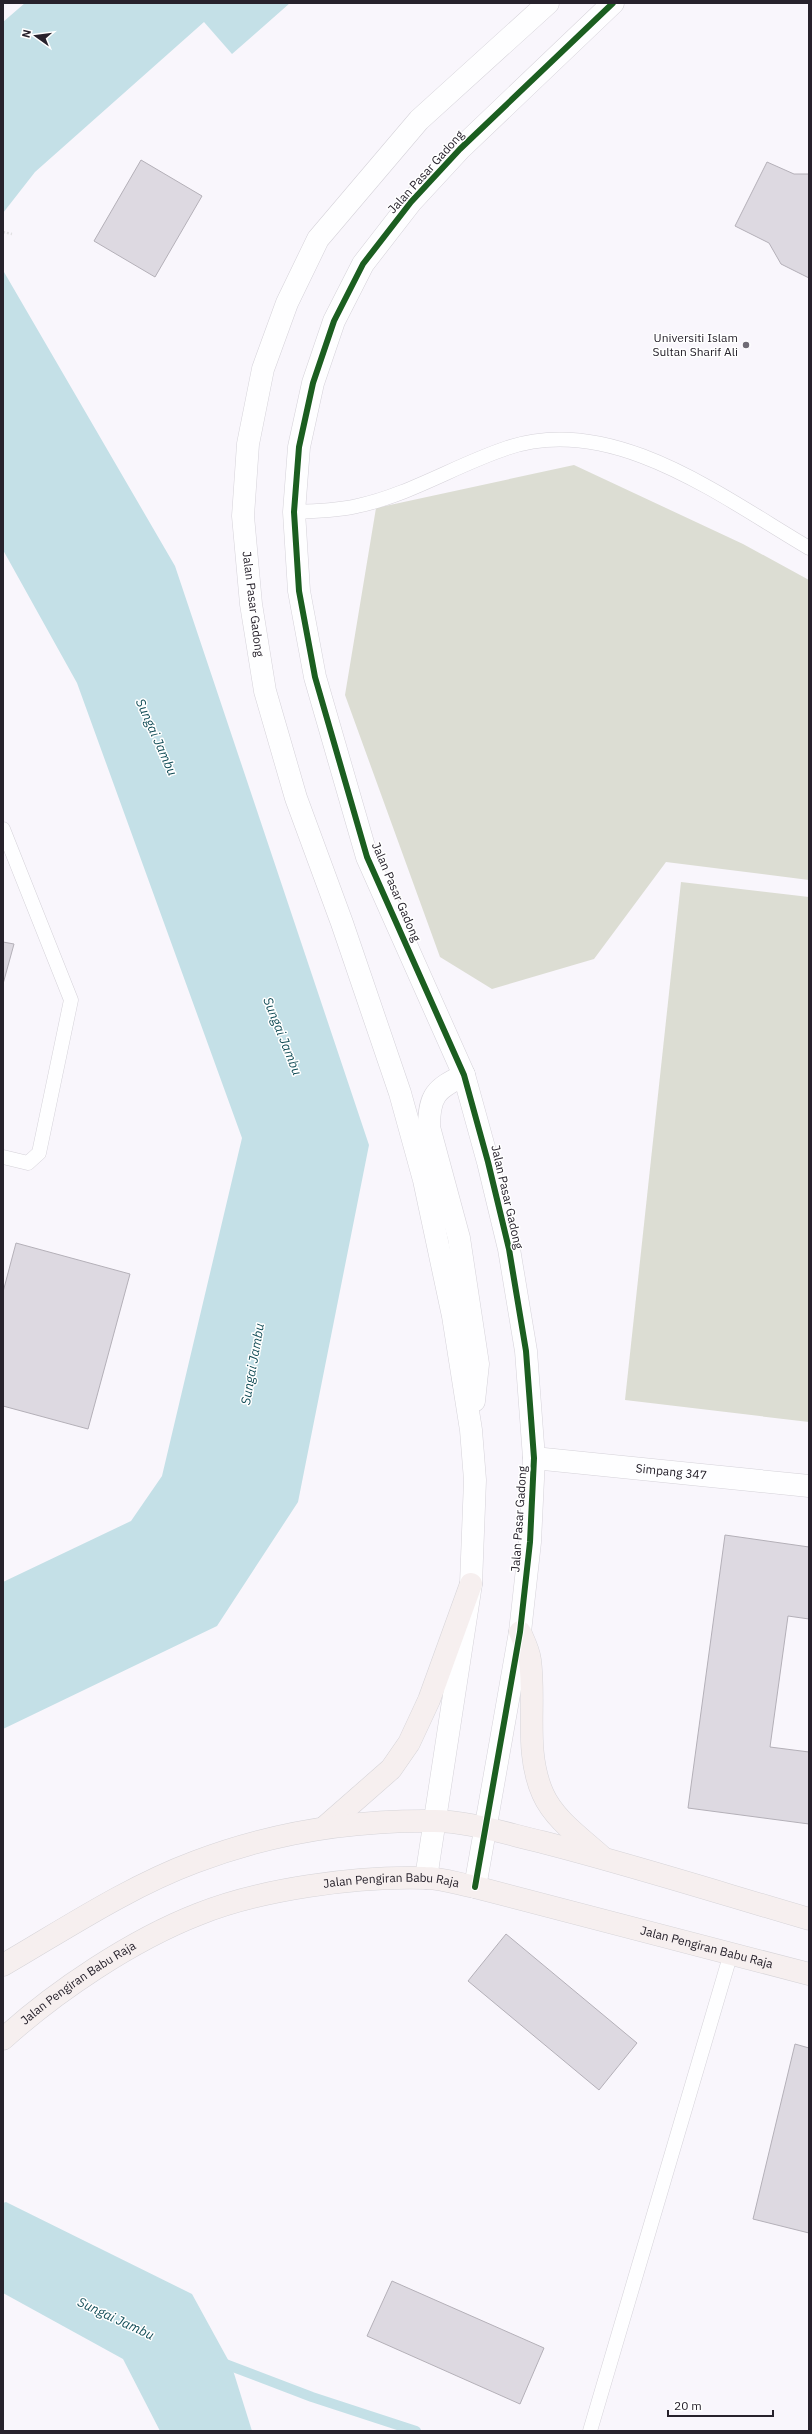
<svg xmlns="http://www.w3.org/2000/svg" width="812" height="2434" font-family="'IBM Plex Sans',sans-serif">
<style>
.green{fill:#dcddd3}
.water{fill:#c4e0e7}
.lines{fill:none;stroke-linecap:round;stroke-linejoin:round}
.stream{stroke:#c4e0e7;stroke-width:10}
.building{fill:#ddd9e1;stroke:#b4b0b8}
.service-casing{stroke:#d5d2d9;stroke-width:15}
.minor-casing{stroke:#d5d2d9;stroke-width:23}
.tertiary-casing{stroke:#d5d2d9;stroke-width:23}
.primary-casing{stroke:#d6d4d8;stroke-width:23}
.path{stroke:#e2e1e3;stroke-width:2.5;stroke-dasharray:2 2;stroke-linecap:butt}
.service{stroke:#fefeff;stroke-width:14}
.minor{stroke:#fefeff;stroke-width:22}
.tertiary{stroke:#fefeff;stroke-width:22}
.primary{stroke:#f6efef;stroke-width:22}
.cycleway-casing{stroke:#fff;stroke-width:8}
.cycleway{stroke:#1b5e20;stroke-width:6}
.poi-dot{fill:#706c75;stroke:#fff;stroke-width:1.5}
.labels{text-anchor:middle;stroke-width:3;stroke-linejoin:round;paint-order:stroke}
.street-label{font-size:12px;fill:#27222c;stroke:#fff}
.poi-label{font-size:12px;fill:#27222c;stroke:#fff;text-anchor:end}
.water-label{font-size:13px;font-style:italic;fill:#144e58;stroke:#fff}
</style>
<rect width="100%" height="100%" fill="#f9f6fc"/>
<g class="green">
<path d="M574 465 743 544 809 580V880L666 862 594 959 492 989 440 957 345 695 376 508Z"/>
<path d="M681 882 809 897V1422L625 1400Z"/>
</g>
<g class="water">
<path d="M25 3H290L232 54 204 22 35 172 3 213V22Z"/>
<path d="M3 253 4 272 175 566 369 1145 298 1502 217 1626 3 1729V1582L131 1521 162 1476 242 1138 77 683 3 550Z"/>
<path d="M6 2202 192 2294 232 2367 252 2431H160L123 2359 3 2293V2203Z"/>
</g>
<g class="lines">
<path class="stream" d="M220 2362 312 2397 416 2431"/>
</g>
<g class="building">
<path d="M141 160 202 196 155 277 94 241Z"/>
<path d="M767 162 794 174H809V278L781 264 769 243 735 226Z"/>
<path d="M3 942 14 944 3 984Z"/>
<path d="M16 1243 130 1274 88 1429 3 1406V1292Z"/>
<path d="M725 1535 809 1547V1619L788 1616 770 1747 809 1752V1824L688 1808Z"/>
<path d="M506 1934 637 2043 599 2090 468 1981Z"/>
<path d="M795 2044 809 2048V2233L753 2219Z"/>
<path d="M392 2281 544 2348 520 2404 367 2336Z"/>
</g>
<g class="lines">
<defs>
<g id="service">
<path d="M294 512C315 511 337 511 357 506 409 495 456 465 507 448 612 412 722 497 809 548"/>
<path d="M3 829 71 1000 39 1153 28 1163 3 1157"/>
<path d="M590 2431 731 1953"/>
</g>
<g id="minor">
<path id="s1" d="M534 1458 809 1486"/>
</g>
<g id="tertiary">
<path d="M464 1075C436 1089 429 1095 429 1127L459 1238 478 1364 474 1401"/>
<path d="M426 1878 471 1584 475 1480 471 1430 453 1316 424 1180 400 1093 342 923 296 798 265 691 251 604 243 516 248 444 263 369 287 303 318 239 419 120 548 3"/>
<path d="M475 1887 520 1632 530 1542 534 1458 526 1351 509 1249 488 1162 464 1075 367 857 315 677 299 591 294 512 299 447 313 383 334 321 363 264 411 202 460 149 613 3"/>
</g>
<g id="primary">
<path d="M520 1632C524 1641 529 1651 530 1660 536 1704 524 1752 543 1794 554 1819 581 1838 601 1856"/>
<path d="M326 1826 391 1769 409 1743 429 1700 471 1584"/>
<path d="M3 1965C65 1929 128 1887 195 1862 271 1833 351 1820 433 1821 469 1821 507 1834 542 1842 632 1865 720 1893 809 1919"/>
<path id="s2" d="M3 2039C56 1991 132 1940 199 1914 261 1889 357 1876 425 1878 441 1878 459 1884 475 1887L809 1974"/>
</g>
</defs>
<use href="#service" class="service-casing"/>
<use href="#minor" class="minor-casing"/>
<use href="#tertiary" class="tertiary-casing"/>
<use href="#primary" class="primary-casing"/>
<path class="path" d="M3 232 12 234"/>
<use href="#service" class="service"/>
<use href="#minor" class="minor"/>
<use href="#tertiary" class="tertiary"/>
<use href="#primary" class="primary"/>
<defs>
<path id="cycleway" d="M475 1887 520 1632 530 1542 534 1458 526 1351 509 1249 488 1162 464 1075 367 857 315 677 299 591 294 512 299 447 313 383 334 321 363 264 411 202 460 149 613 3"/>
</defs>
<use href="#cycleway" class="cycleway-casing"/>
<use href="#cycleway" class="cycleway"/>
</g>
<circle class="poi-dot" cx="746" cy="345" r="4"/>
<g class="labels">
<g class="street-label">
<text transform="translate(426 172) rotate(-48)" y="4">Jalan Pasar Gadong</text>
<text transform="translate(253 604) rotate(83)" y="4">Jalan Pasar Gadong</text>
<text transform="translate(396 892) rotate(67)" y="4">Jalan Pasar Gadong</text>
<text transform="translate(507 1197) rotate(77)" y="4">Jalan Pasar Gadong</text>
<text dy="4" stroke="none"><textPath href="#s1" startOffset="138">Simpang 347</textPath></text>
<text transform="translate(519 1519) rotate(-86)" y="4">Jalan Pasar Gadong</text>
<text dy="4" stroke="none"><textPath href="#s2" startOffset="430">Jalan Pengiran Babu Raja</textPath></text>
<text dy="4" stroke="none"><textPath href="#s2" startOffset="754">Jalan Pengiran Babu Raja</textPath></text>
<text dy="4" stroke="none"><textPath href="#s2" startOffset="94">Jalan Pengiran Babu Raja</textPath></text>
</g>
<g class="poi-label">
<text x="738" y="342">Universiti Islam<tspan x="738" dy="14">Sultan Sharif Ali</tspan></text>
</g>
<g class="water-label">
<text transform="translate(157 737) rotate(66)" y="5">Sungai Jambu</text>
<text transform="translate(283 1036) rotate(68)" y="5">Sungai Jambu</text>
<text transform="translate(252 1364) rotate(-80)" y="5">Sungai Jambu</text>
<text transform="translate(116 2318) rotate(25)" y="5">Sungai Jambu</text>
</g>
</g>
<rect width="812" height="2434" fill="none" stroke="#27222c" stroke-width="8"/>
<g transform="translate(36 36) rotate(284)" stroke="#ffffff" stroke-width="3" paint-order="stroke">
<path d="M0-3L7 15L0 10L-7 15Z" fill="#27222c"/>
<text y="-6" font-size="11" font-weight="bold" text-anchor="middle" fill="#27222c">N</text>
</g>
<path d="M668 2410v6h105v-6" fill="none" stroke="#27222c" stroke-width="2"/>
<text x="674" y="2410" font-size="12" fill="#27222c" stroke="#ffffff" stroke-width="3" paint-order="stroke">20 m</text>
</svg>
